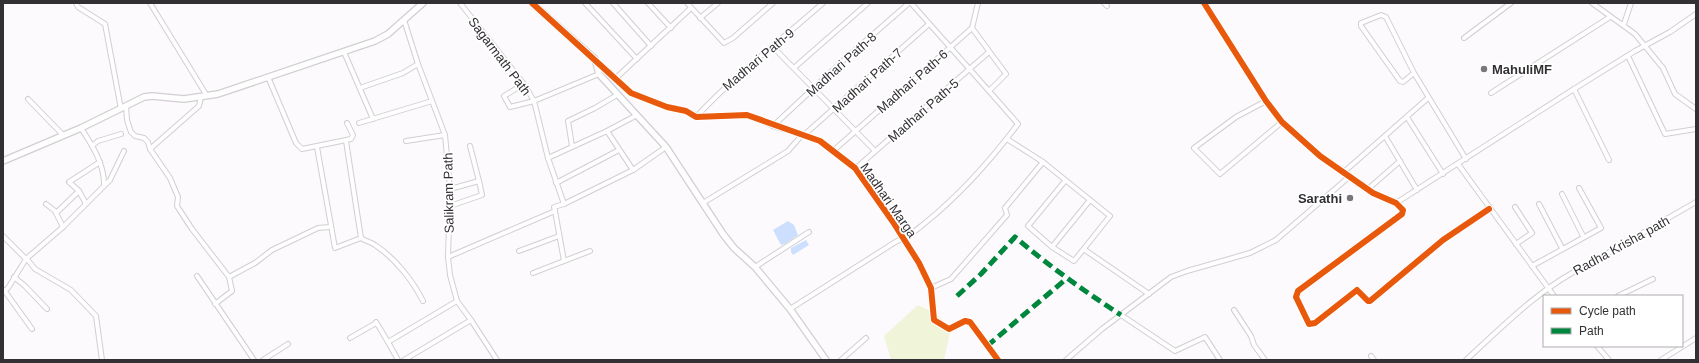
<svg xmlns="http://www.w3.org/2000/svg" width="1699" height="363" font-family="Arial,sans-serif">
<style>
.green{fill:#f0f4d9}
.water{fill:#ccdffe}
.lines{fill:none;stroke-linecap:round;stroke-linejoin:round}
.minor-casing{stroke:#d1cfd1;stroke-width:6}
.tertiary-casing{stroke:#d1cfd1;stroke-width:8}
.minor{stroke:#fffeff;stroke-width:4}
.tertiary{stroke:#fffeff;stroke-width:5.5}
.quiet{stroke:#00873e;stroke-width:5;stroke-dasharray:10 5;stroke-linecap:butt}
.cycleway-casing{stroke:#fff;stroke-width:8}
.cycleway{stroke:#e8590c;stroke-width:6}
.poi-dot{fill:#79777a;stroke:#fff;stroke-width:1.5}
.labels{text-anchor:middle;stroke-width:3.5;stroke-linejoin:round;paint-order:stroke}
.street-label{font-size:13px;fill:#323033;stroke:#fff}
.poi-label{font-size:13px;font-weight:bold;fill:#323033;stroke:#fff;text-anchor:start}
</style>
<rect width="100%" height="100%" fill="#fcfafd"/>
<path class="green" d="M918 305 935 313 951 328 944 360H891L884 336Z"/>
<g class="water">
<path d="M788 221 794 225 798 235 785 244 781 245 773 230Z"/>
<path d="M806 240 809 245 793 255 791 252V248Z"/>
</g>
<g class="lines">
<defs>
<g id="minor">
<path d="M76 3 78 7 105 24 121 109"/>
<path d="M150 3 207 96"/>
<path d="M460 3 524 84 534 101 548 158"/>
<path d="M585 3 637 59"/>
<path d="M613 3 651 46"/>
<path d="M648 3 671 28"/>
<path d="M687 3 724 43 733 38 773 3"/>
<path d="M911 3 989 91"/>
<path d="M1104 3 1107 6"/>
<path d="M1204 3 1266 101 1282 122 1320 156 1373 193 1396 203 1403 210 1402 214 1298 291 1296 297 1309 324 1315 323 1357 290 1368 301H1370L1443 240 1489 209"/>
<path d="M1592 3 1635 34 1663 68 1675 94 1696 109"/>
<path d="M700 18 718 3"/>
<path d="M404 20 418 64 445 135 450 189 448 257 450 275 457 301 471 320 497 360"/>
<path d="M1624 24 1631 3"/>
<path d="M1464 38 1511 3"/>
<path d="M773 47 875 151"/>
<path d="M344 52 373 119"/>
<path d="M1628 56 1665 134 1696 129"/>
<path d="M595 59 631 93 667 107 686 111 700 117 747 115 773 126 804 135 825 144 856 168 905 239 931 288 934 320 949 329 965 321 970 322 998 360"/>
<path d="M795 67 868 3"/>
<path d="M1414 73 1403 82 1400 81 1361 26V23L1381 15 1386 17 1414 73 1466 159"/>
<path d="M268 77 296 143 302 149 351 139 353 135 347 123"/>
<path d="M616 78 691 8"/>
<path d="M524 84 504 96 510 107 534 101 599 74"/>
<path d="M360 88 403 73 418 64"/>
<path d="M1574 89 1609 160"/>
<path d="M1491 93 1610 17"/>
<path d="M28 99 63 135"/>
<path d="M1266 101 1236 117 1194 148 1220 174 1282 122"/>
<path d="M126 106 127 120 131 132 135 136 144 138 148 142 150 149 170 178 178 197 177 206 192 229 229 277"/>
<path d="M637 115 607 131 548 158 564 204 633 170 666 147"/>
<path d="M696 117C735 75 780 41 823 3"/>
<path d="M1407 117 1443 174"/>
<path d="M359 123 432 101"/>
<path d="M773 126 846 58 909 3"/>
<path d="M607 131 633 170"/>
<path d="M804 135 929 24"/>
<path d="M1385 136 1417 190"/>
<path d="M1007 139 1043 162 1110 216 1074 261 1052 247 1028 226 1065 181"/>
<path d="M346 141 361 238"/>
<path d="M406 141 445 135"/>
<path d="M93 145 98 141 121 134"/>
<path d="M470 146 479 181"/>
<path d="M572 146 568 121 595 108 617 95"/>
<path d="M317 147 335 248 361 238C365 241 371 242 375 245 395 258 413 281 423 301"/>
<path d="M150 149 199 106 201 97"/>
<path d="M833 151 972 28 978 3"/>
<path d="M1458 164 1554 296"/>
<path d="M856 168 989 52"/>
<path d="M1345 171 1428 98"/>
<path d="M556 183 619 150"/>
<path d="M104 186 110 180 124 151"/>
<path d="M450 189 479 181 482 195 450 206"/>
<path d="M1368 189 1400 161"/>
<path d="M1562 194 1583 236"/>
<path d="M703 203 788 151 802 135"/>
<path d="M1396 203 1574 89 1635 51 1670 32 1696 14"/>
<path d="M46 204 55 211 63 227"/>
<path d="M86 204 79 191 69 182 100 162"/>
<path d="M1539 204 1562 248"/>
<path d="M1515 207 1532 233 1516 244"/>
<path d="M555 211 564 261"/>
<path d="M56 213 79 191"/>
<path d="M3 236 26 259"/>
<path d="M1052 247 1090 200"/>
<path d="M1085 250 1149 294"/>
<path d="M519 251 559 236"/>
<path d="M448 257 555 211 554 207 564 204"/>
<path d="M27 259 35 269 71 290 96 316 102 360"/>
<path d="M1532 266 1601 228 1579 188"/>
<path d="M755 267 809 232"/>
<path d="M533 273 590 251"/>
<path d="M197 276 254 360"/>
<path d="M14 277 25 286 47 309"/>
<path d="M931 288 951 279 1007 215 1005 208 1043 162"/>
<path d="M4 290 32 329"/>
<path d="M3 292 8 288 26 259 63 227 104 186C105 165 92 145 81 128"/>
<path d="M1618 296 1653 279"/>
<path d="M215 304 232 291 229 277 255 263 272 250 318 228 330 227"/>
<path d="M790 309 897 241C908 238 916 230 925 223 961 194 991 160 1018 124L989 91 1006 74 972 28"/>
<path d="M1234 310 1251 336 1254 345 1265 360"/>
<path d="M1121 315 1175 351 1205 337 1220 360"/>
<path d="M376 322 388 342"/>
<path d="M350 338 376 323"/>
<path d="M1597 346 1609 360"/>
<path d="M1371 356 1374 360"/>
<path d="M263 360 288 344"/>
<path d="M398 360 388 342 457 301"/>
<path d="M404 360 471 320"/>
<path d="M841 360 866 338"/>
<path d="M1066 360 1102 329 1171 277 1187 271 1250 253 1276 240 1350 176"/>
<path d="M1466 360C1503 326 1541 287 1587 265L1696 202"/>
<path d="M1661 360 1696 338"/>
</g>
<g id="tertiary">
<path d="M532 3 595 59 599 74 666 147 723 234 734 248 755 267 790 309 826 360"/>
<path d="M3 161 81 128 144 97 152 96 184 99 218 94 375 41 388 34 423 3"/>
</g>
</defs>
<use href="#minor" class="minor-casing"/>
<use href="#tertiary" class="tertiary-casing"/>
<use href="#minor" class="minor"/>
<use href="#tertiary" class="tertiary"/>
<g class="quiet">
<path d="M957 296 981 274 1015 237C1049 266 1084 291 1121 315"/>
<path d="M987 346 1066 279"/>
</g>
<defs>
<g id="cycleway">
<path d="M532 3 631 93 667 107 686 111 696 117 747 115 820 141 855 168 893 222 919 263 931 288 934 320 949 329 965 321 970 322 998 360"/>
<path d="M1204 3 1266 101 1282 122 1320 156 1373 193 1396 203 1403 210 1402 214 1298 291 1296 297 1309 324 1315 323 1357 290 1368 301H1370L1443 240 1489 209"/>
</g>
</defs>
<use href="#cycleway" class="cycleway-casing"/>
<use href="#cycleway" class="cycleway"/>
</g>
<g class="poi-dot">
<circle cx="1484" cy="69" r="4"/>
<circle cx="1350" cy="198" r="4"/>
</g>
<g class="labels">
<g class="street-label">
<text transform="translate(500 56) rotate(53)" y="5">Sagarmath Path</text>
<text transform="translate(758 59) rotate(-40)" y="5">Madhari Path-9</text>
<text transform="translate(841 64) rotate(-42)" y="5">Madhari Path-8</text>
<text transform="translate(867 80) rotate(-42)" y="5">Madhari Path-7</text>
<text transform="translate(912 81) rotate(-41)" y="5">Madhari Path-6</text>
<text transform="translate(923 110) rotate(-41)" y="5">Madhari Path-5</text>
<text transform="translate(448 193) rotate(-91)" y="5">Salikram Path</text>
<text transform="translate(889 200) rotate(55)" y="5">Madhari Marga</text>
<text transform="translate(1621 245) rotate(-29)" y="5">Radha Krisha path</text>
</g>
<g class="poi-label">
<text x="1492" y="74">MahuliMF</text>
<text x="1342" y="203" text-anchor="end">Sarathi</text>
</g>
</g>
<rect width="1699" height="363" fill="none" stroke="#323033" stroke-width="8"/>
<rect x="1543" y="295" width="140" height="52" fill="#ffffff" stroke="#adacad"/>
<rect x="1551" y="308" width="20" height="6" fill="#e8590c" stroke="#adacad"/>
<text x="1579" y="315" font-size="12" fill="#323033">Cycle path</text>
<rect x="1551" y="328" width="20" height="6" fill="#00873e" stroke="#adacad"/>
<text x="1579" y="335" font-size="12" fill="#323033">Path</text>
</svg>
